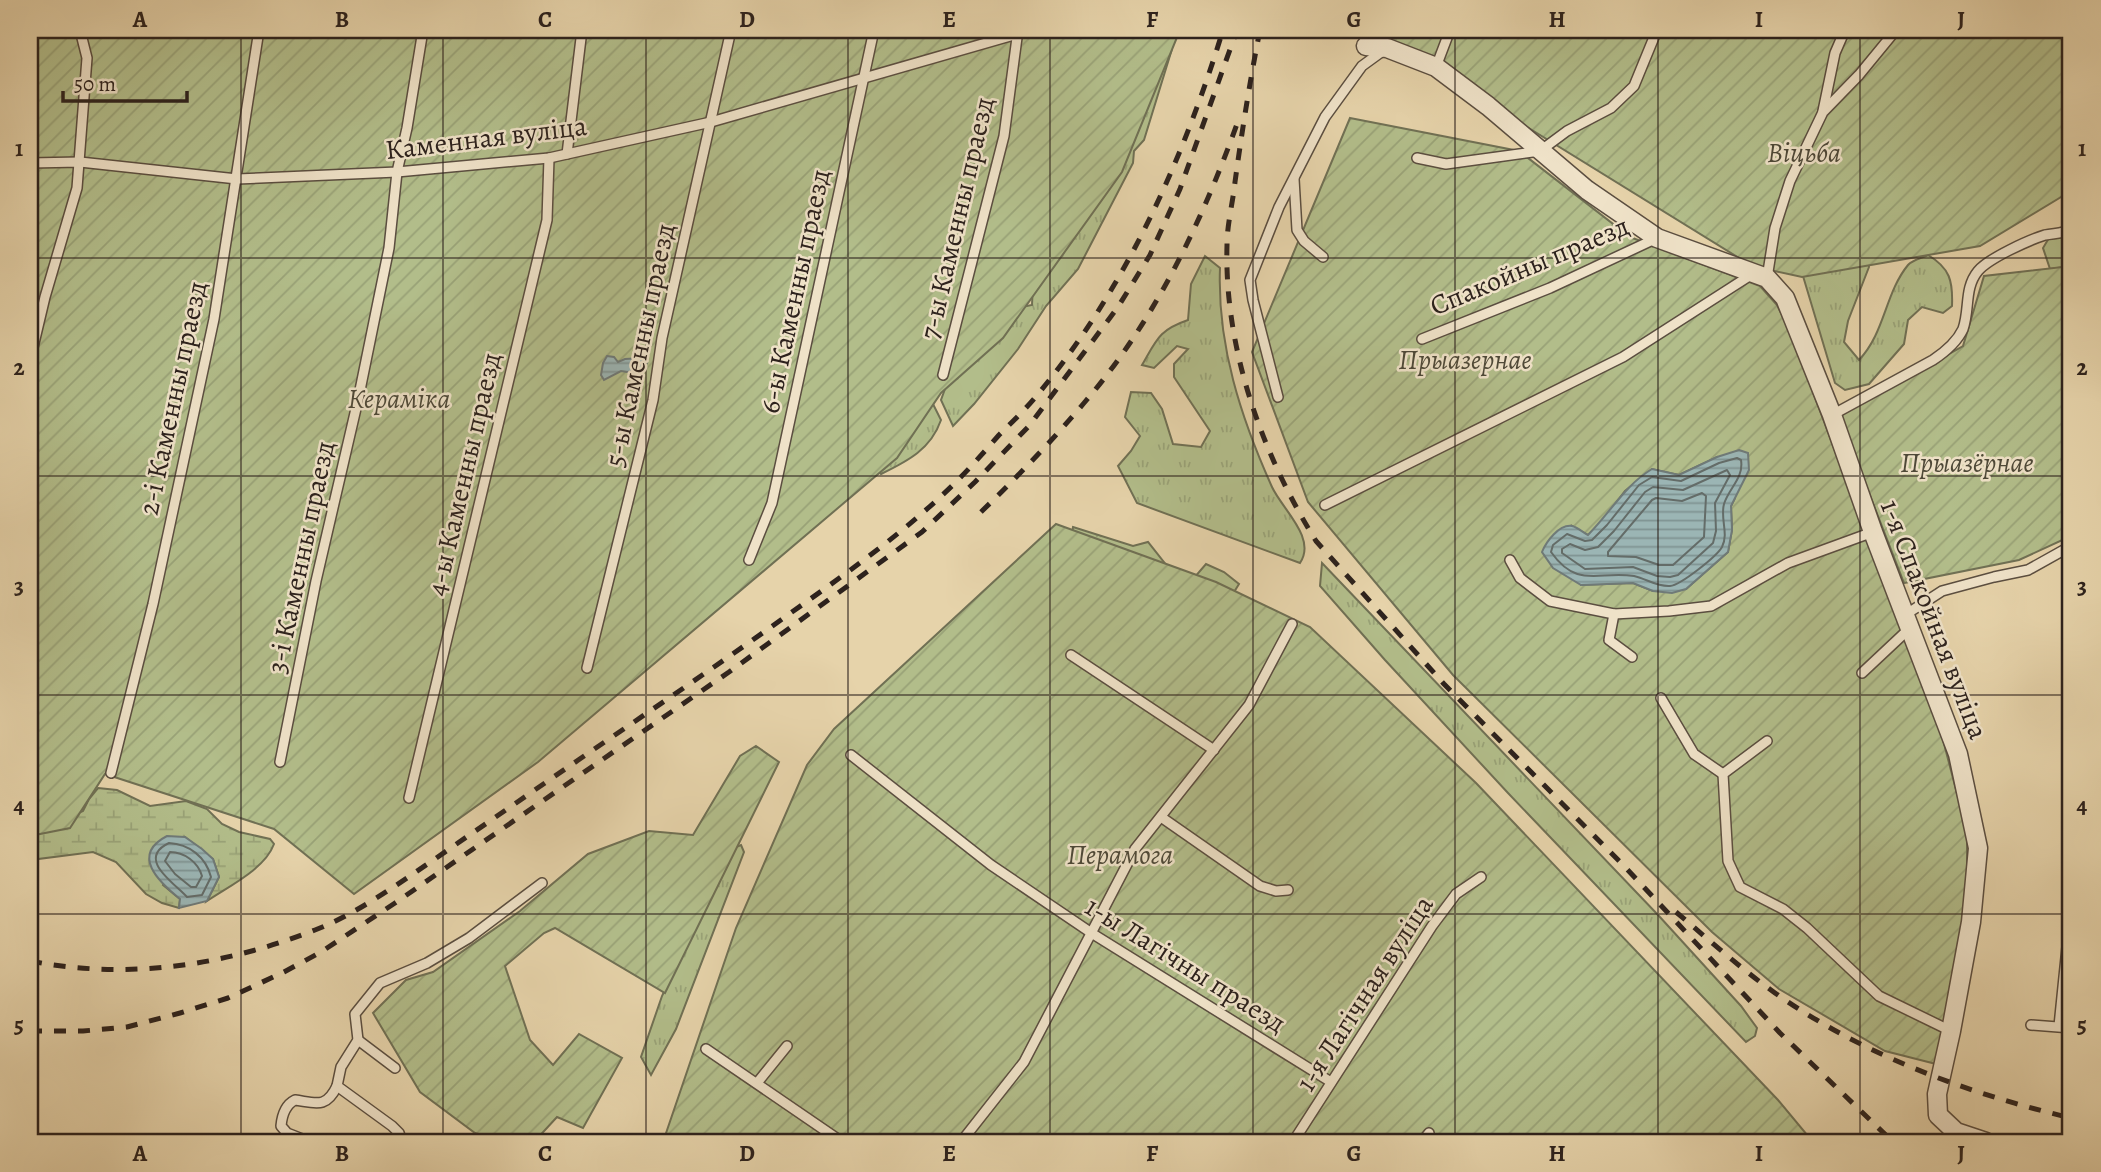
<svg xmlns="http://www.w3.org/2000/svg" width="2101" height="1172" font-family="Alegreya,serif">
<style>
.grass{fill:url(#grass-tufts);stroke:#707054;stroke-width:2}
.wetland{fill:url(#wetland-marsh);stroke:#707054;stroke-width:2}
.garden{fill:url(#garden-furrows);stroke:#707054;stroke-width:2;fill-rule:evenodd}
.water{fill:url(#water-rules);stroke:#6f7a78;stroke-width:2}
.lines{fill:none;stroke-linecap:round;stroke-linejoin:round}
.shore{stroke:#646c68;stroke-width:2}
.service-casing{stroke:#5b4e40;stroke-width:12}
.minor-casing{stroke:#5b4e40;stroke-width:21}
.service{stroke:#efe2c8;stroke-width:9}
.minor{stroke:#efe2c8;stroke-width:18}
.rail{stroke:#2d221d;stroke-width:5;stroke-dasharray:12 12;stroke-linecap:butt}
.grid{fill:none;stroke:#2d221d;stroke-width:2;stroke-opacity:0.55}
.labels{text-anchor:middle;stroke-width:5;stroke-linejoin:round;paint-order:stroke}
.street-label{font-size:28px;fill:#2d221d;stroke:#efe2c8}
.park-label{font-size:28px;font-style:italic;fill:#4e4938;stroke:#efe2c8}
.neatline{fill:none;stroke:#2d221d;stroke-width:2.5}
.grid-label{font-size:23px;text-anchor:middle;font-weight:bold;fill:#2d221d}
</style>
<defs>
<pattern id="grass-tufts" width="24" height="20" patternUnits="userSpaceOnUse" patternTransform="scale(1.75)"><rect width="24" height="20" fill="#b2bd8a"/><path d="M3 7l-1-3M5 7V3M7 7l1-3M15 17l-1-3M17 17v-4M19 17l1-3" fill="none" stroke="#99a277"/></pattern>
<pattern id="wetland-marsh" width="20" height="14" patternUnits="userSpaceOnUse" patternTransform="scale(1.75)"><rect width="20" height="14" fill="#b2bd8a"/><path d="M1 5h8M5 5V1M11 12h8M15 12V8" fill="none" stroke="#99a277"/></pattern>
<pattern id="garden-furrows" width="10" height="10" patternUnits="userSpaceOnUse" patternTransform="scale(1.75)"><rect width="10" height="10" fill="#b2bd8a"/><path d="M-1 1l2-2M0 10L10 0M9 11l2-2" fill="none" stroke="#99a277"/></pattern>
<pattern id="water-rules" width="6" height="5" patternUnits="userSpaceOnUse" patternTransform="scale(1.75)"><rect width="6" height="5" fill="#9bb5b4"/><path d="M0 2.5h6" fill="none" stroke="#7f9392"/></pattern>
</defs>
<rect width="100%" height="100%" fill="#e6d3aa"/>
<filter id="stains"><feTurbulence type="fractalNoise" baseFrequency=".00286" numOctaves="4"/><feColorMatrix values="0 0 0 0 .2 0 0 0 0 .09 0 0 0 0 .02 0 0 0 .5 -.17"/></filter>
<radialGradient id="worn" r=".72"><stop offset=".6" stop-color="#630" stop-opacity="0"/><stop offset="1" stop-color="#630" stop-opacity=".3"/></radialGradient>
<g class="grass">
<path d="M1172 49 1144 140 1134 151 1133 163 1078 269 1046 306 1018 349 974 404 953 426 941 400 971 317 1032 305 1033 283Z"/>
<path d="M2071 234V266L2050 269 2043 248 2049 238Z"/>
<path d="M1866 247 1869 267 1848 321 1844 342 1859 360C1885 333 1885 293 1908 265 1912 260 1922 258 1928 255 1950 268 1953 281 1952 306L1943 313 1922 307 1908 320 1904 344 1869 384 1845 390 1835 383 1800 266Z"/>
<path d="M1205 256 1220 268C1217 345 1241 418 1272 487 1282 509 1317 538 1300 563L1137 503 1118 466 1131 451 1140 436 1125 417 1131 392 1151 393 1162 409 1173 444 1201 447 1210 431 1174 377V364L1188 349 1177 346 1154 368 1142 365C1157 339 1159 330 1188 320L1191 284Z"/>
<path d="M929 396 941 420C931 449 908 461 881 474L876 465Z"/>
<path d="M1073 527 1133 546 1148 542 1175 576 1194 578 1206 564 1224 572 1239 584 1226 605 1071 541Z"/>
<path d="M1322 563 1659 916 1741 1006 1757 1028 1755 1036 1746 1042 1508 793 1385 660 1320 586Z"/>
<path d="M741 845 744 852 676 1029 651 1075 641 1057 662 996 729 850Z"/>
</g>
<path class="wetland" d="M98 788 117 790 150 806 186 801 207 809 222 824 239 832 270 839 274 844C265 869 229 886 207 901L219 877 213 859 185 837 163 885 180 899 179 908 162 903 146 894 116 862 93 852 30 860V835L83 811 89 799Z"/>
<g class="garden">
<path d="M30 30H1180L1122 172 1003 338 941 393 897 458 538 762 354 894 274 829 105 774 70 828 30 836Z"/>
<path d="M1370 30H2071V191L1980 246 1802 277 1752 266Z"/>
<path d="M1350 118 1519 151 1630 237 1760 286 1777 305 1790 331 1942 736 1967 832V914L1936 1064 1885 1051 1779 989 1712 932 1453 675 1308 502 1252 352ZM1717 457 1735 498 1731 506 1732 530 1728 552 1686 589 1653 591 1633 583 1581 585 1572 526 1588 535 1602 521 1625 491 1652 469 1679 475Z"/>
<path d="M2071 266V536L2019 560 1904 583 1839 416 1963 346 1984 276Z"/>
<path d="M1056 524 1216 582 1310 627 1476 783 1778 1100 1813 1142H663L736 928 807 765 834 729Z"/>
<path d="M756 746 779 762 665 993 555 928 544 933 505 966 530 1040 553 1065 579 1034 622 1058 583 1128 557 1117 534 1142H506L475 1133 420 1092 373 1013 406 980 433 972 520 911 588 854 649 831 693 835 740 756Z"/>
</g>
<g class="water">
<path d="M607 356 614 357 618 362 625 359 642 358 647 363 643 370 633 373 621 371 604 380 601 375 603 363Z"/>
<path d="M1739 450 1748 453 1749 470 1731 506 1732 530 1728 552 1686 589 1672 593 1653 591 1633 583 1581 585 1553 568 1542 552C1546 542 1559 524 1572 526 1577 527 1584 533 1588 535 1610 513 1625 485 1652 469L1679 475 1717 457Z"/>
<path d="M167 836 185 837 202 849 213 859 219 877 207 901 179 908 180 899C159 882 130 855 167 836Z"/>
</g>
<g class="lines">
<g class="shore">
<path d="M1737 458 1741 460C1744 478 1729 488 1724 504 1720 519 1729 533 1722 547 1717 556 1681 585 1670 586 1657 587 1647 579 1634 576 1599 570 1578 590 1551 552L1553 545 1567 534 1585 541 1592 540 1607 525 1639 485 1652 477 1681 481 1719 463Z"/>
<path d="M1727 470 1730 475 1715 503 1716 531 1713 543 1678 575 1670 577 1657 576 1633 567 1585 569 1562 553V549L1570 544 1585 550 1598 547 1614 531 1645 492 1653 487 1683 490Z"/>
<path d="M1702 493 1706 496 1704 537 1673 565H1659L1636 557 1608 556V552L1652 500 1656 498 1682 501Z"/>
<path d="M169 843C189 844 206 857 211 877L202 895 187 897C176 884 135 859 169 843Z"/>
<path d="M170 852C184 852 198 862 202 876L196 887H191L175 874 165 861Z"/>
</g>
<defs>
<g id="service">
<path d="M1436 67 1450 30"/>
<path d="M1823 111 1835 53 1845 30"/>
<path d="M567 154 582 30"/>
<path d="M1417 158 1446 164 1540 151 1567 131 1611 108 1634 86 1657 30"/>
<path d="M30 163 80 162 237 179 397 172 549 158 711 122 1017 34"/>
<path d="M1294 179 1297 230 1304 241 1323 257"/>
<path d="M1767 278 1775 228 1790 181 1823 112 1859 75 1896 30"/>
<path d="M1422 339 1550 288 1657 238"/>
<path d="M30 360 45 297 77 188 87 58 80 30"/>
<path d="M943 375 1004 136 1018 30"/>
<path d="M1278 397 1253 300 1250 280 1279 207 1325 117 1362 66 1384 50"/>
<path d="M1832 415 1933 360C1945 352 1957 342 1963 329 1970 309 1964 288 1978 271 1989 258 2029 240 2045 235 2054 233 2064 234 2071 229"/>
<path d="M1325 505 1623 357 1754 273"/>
<path d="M749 560 772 503 874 30"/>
<path d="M1510 560 1520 578 1550 601 1614 614 1669 611 1711 606 1788 563 1873 532"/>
<path d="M1614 614 1609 640 1632 657"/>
<path d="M1905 615 1942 591 1994 577 2028 570 2071 546"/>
<path d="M1071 655 1214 750"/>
<path d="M587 668 653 400 662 338 731 30"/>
<path d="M1862 673 1910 628"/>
<path d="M1661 698 1694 754 1723 774"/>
<path d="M1767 741 1723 774 1728 861 1740 887 1783 909 1807 928 1879 996 1951 1031"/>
<path d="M851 755 991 865 1093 934 1331 1082"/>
<path d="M280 762 316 581 358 400 389 248 397 172 407 128 423 30"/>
<path d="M111 773 153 604 214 319 259 30"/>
<path d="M409 798 547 220 549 158"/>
<path d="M1161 817 1260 886 1276 891 1288 890"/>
<path d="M2031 1025 2071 1028"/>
<path d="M2059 1026 2071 908"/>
<path d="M358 1040 395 1068"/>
<path d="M706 1049 842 1142"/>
<path d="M757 1083 787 1046"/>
<path d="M310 1142 287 1133 281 1126C282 1115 285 1105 295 1100 316 1103 326 1109 337 1086"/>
<path d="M402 1142 399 1133 392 1126 337 1086 341 1067 358 1040 355 1014 380 983 427 963 469 938 542 883"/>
<path d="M961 1142 1024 1062 1135 849 1249 705 1292 624"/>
<path d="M1293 1142 1432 926 1456 894 1481 877"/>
<path d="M1422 1142 1429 1133"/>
</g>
<path id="minor" d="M1366 46 1387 48 1436 67 1488 106 1587 190 1657 238 1767 278 1785 298 1832 415 1873 532 1958 754 1978 848 1971 922 1951 1031 1937 1094 1938 1115 1956 1132 1986 1142"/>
</defs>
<use href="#service" class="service-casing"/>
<use href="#minor" class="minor-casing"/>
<use href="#service" class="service"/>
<use href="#minor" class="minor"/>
<g class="rail">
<path d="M1260 30C1250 80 1242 131 1235 182 1233 202 1227 224 1227 245 1224 348 1262 454 1316 541L1444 684 1626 868 1780 1033 1893 1142"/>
<path d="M981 512C1017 477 1052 441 1084 403 1154 322 1201 224 1237 124"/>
<path d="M1676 912C1708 939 1740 968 1775 993 1863 1055 1966 1093 2071 1118"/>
<path d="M30 961C127 980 223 966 315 930 356 914 395 886 432 861 472 833 512 806 552 778 625 728 699 678 771 627 834 582 900 537 955 483 971 467 985 451 999 435 1012 422 1026 409 1038 394 1126 288 1183 160 1223 30"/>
<path d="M30 1031H83L127 1027 180 1013 228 998 284 972 321 952 395 903 729 672 922 532 975 482 1029 426 1118 307 1150 255 1180 189 1237 30"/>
</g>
</g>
<path class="grid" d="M241 30V1142M443 30V1142M646 30V1142M848 30V1142M1050 30V1142M1253 30V1142M1455 30V1142M1658 30V1142M1860 30V1142M30 258H2071M30 476H2071M30 695H2071M30 914H2071"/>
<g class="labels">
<g class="street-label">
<text transform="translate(486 137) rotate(-7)" y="10">Каменная вуліца</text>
<text transform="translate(956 218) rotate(-77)" y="10">7-ы Каменны праезд</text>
<text transform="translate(1529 265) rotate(-23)" y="10">Спакойны праезд</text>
<text transform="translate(794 291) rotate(-78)" y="10">6-ы Каменны праезд</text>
<text transform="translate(639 345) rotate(-78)" y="10">5-ы Каменны праезд</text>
<text transform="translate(172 398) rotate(-78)" y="10">2-і Каменны праезд</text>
<text transform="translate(463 474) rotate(-77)" y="10">4-ы Каменны праезд</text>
<text transform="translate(300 557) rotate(-78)" y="10">3-і Каменны праезд</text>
<text transform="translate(1935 619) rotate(69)" y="10">1-я Спакойная вуліца</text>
<text transform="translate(1186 964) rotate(32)" y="10">1-ы Лагічны праезд</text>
<text transform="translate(1364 993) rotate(-57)" y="10">1-я Лагічная вуліца</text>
</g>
<g class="park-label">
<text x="1804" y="162">Віцьба</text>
<text x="1465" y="369">Прыазернае</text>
<text x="399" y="408">Кераміка</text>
<text x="1967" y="472">Прыазёрнае</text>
<text x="1120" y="864">Перамога</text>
</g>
</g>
<rect width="2101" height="1172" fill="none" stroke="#e6d3aa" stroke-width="77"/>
<path d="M63 91v10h124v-10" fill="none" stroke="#2d221d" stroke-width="3.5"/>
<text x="74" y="91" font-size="21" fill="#2d221d" stroke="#efe2c8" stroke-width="5" paint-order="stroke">50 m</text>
<rect x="38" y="38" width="2024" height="1096" class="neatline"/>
<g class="grid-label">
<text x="140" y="27">A</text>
<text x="342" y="27">B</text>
<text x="545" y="27">C</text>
<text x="747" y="27">D</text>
<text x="949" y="27">E</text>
<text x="1152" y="27">F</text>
<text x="1354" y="27">G</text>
<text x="1557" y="27">H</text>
<text x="1759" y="27">I</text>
<text x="1961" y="27">J</text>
<text x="19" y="156">1</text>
<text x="2082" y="156">1</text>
<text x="19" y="375">2</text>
<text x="2082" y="375">2</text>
<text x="19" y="594">3</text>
<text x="2082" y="594">3</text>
<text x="19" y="813">4</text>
<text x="2082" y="813">4</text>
<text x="19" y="1032">5</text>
<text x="2082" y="1032">5</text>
<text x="140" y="1161">A</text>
<text x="342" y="1161">B</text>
<text x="545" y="1161">C</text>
<text x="747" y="1161">D</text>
<text x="949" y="1161">E</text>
<text x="1152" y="1161">F</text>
<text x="1354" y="1161">G</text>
<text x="1557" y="1161">H</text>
<text x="1759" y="1161">I</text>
<text x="1961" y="1161">J</text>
</g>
<rect width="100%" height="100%" filter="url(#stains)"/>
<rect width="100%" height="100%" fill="url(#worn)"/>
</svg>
